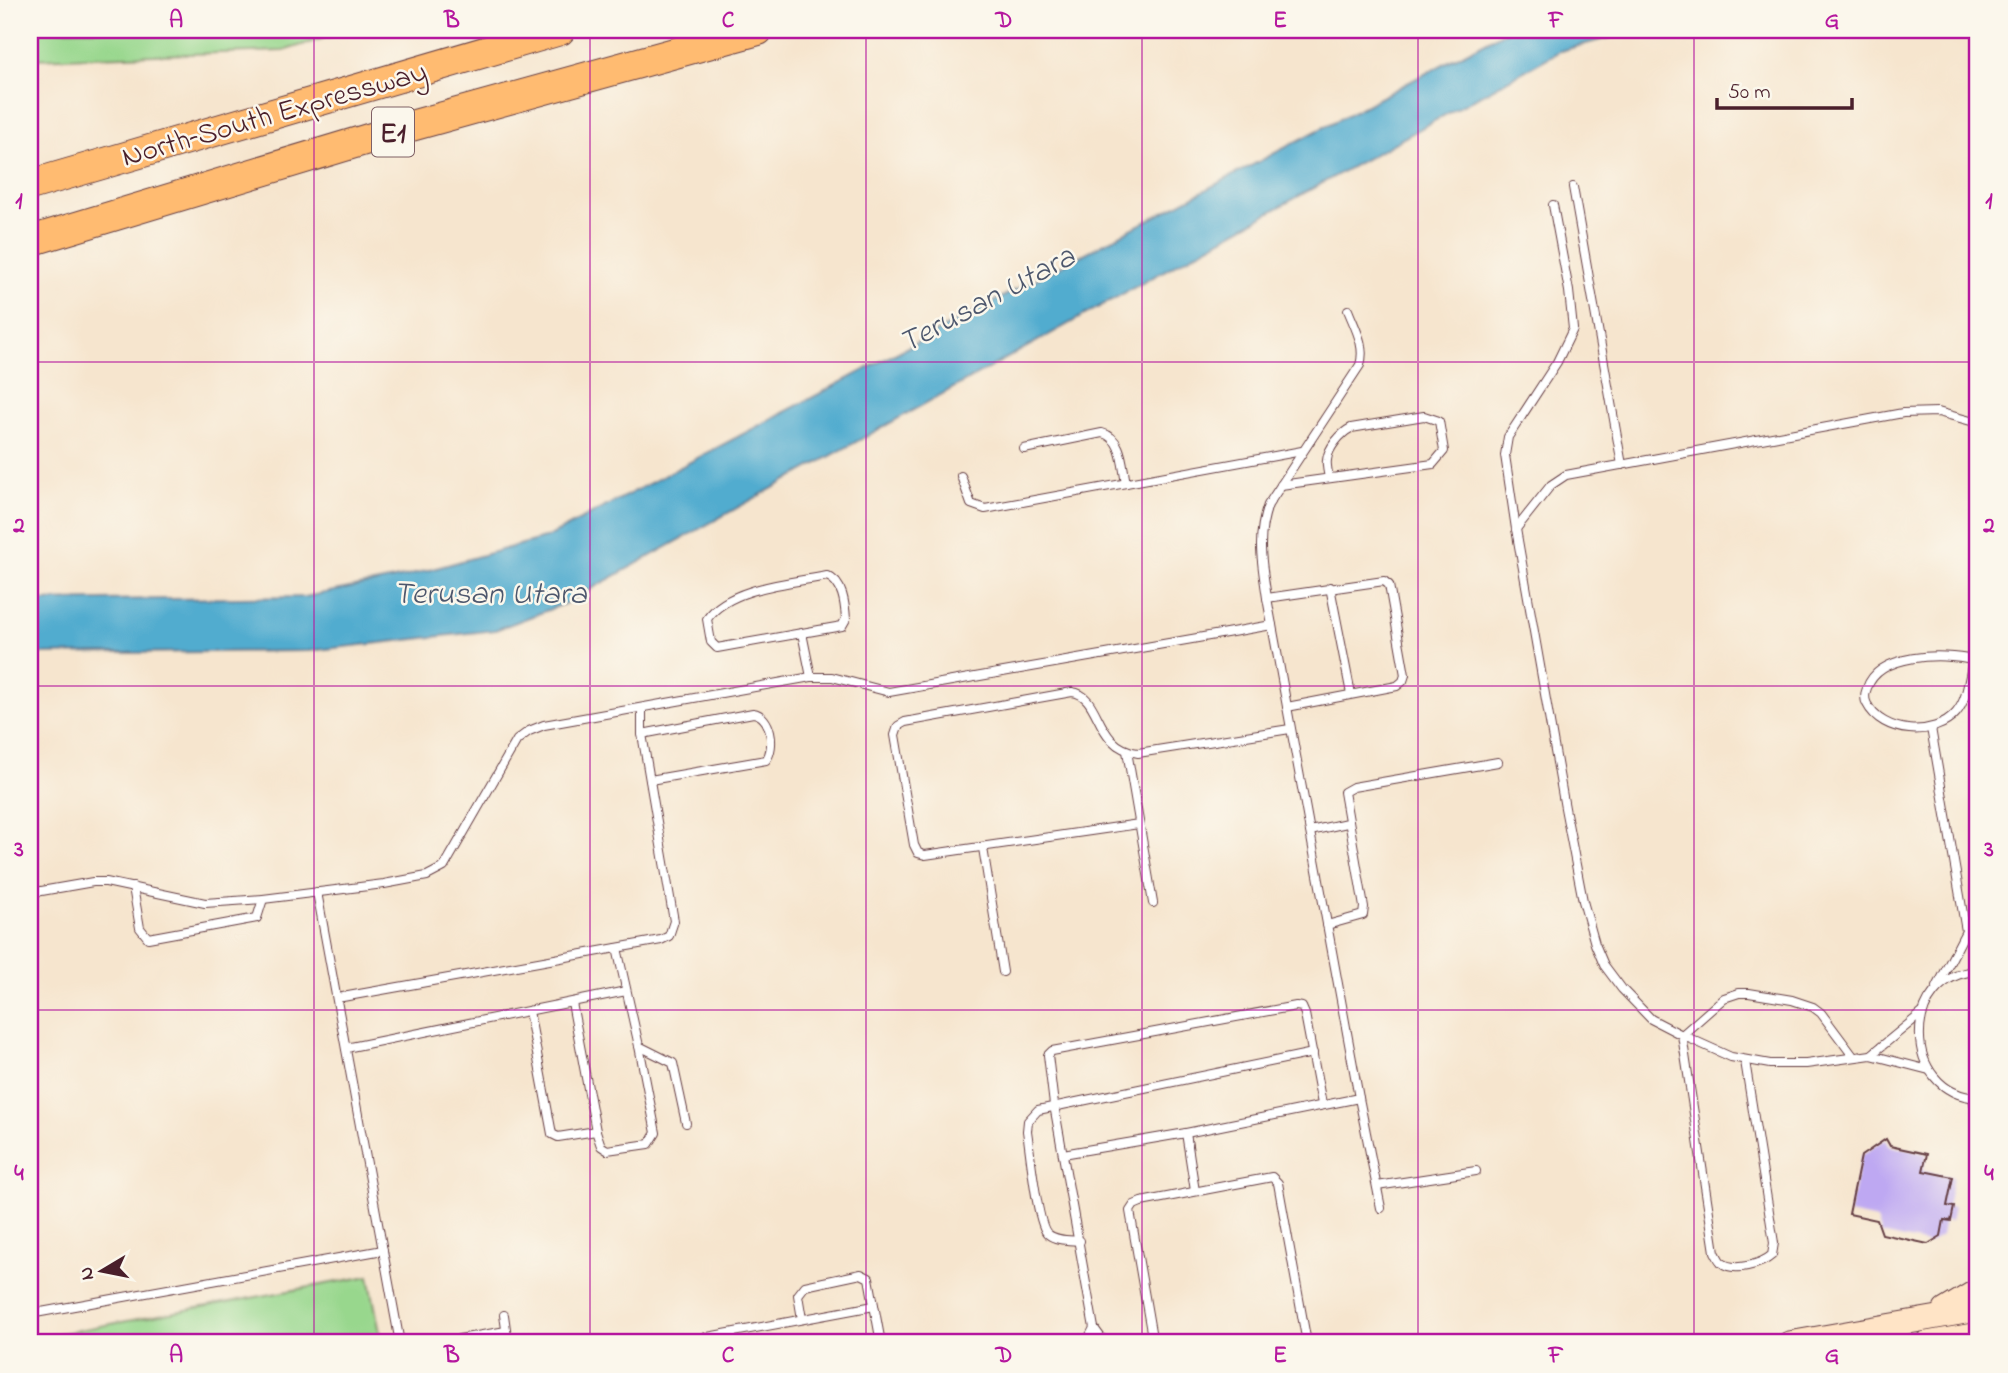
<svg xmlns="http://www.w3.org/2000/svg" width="2008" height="1373" font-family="'Indie Flower',sans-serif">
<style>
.green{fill:#98d78d;stroke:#717b5c;stroke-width:2}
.water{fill:#51accf;stroke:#4e667d;stroke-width:2}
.building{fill:#bea8f2}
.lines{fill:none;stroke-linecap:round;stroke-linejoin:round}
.lane-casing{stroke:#643d43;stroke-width:10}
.secondary-casing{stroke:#643d43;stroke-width:25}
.highway-casing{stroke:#643d43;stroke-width:32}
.path{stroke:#643d43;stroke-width:3.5;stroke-dasharray:2 5;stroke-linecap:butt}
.lane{stroke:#fff;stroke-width:8}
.secondary{stroke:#ffe4c6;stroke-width:23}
.highway{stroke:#ffbb71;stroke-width:30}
.grid{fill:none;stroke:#b5179e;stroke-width:2;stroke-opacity:0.55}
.labels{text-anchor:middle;stroke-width:5;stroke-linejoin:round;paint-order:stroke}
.shield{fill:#fbf7ec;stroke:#7f6065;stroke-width:2}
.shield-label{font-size:28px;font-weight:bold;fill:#4a1f2b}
.street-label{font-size:30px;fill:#4a1f2b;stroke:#fbf7ec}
.water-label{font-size:32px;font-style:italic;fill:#4d576d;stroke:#fbf7ec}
.neatline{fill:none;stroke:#b5179e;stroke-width:2.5}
.grid-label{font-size:23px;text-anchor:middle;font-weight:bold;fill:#b5179e}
</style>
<rect width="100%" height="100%" fill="#fbf7ec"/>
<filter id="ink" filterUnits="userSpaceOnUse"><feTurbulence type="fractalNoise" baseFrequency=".0143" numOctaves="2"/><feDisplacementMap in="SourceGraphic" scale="14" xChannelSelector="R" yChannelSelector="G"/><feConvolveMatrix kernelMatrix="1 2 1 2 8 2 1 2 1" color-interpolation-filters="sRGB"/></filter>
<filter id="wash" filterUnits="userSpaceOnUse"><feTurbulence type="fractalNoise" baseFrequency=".00686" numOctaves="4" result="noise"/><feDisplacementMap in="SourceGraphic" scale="28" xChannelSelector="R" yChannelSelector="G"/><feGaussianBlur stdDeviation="1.57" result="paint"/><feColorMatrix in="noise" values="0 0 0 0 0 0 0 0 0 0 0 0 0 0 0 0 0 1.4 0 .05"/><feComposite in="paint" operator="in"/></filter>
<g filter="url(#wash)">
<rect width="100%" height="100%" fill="#f6e5ce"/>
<g class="green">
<path d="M30 30H350L283 51 30 59Z"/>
<path d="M369 1276 382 1343H30V1339Z"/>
</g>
<path class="water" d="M1508 30H1637L1560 51 564 604 495 630 308 651 30 654V601L305 597 404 577 548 537Z"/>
<g id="blocks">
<path class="building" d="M1886 1139 1890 1146 1927 1154 1923 1171 1953 1177 1947 1206 1954 1207 1951 1221 1944 1220 1941 1236 1928 1244 1882 1234 1877 1220 1849 1214 1861 1156Z"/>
</g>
</g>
<g filter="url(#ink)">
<use href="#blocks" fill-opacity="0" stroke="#643d43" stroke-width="2"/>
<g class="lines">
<defs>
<g id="lane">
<path d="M1573 187 1622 465"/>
<path d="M1553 205 1569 291 1573 329 1557 362 1508 437 1505 455 1516 529 1565 808 1583 901 1595 944 1604 965 1622 989 1651 1019 1682 1035 1731 1057 1770 1064H1806L1871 1055 1929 1070"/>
<path d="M1975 422 1978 471"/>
<path d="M1024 449 1102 433C1123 438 1122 465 1126 483"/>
<path d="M961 476 971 504 985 509 1302 451"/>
<path d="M1281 485 1433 464 1444 451 1439 421 1424 416 1351 428C1341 433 1328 448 1327 460 1326 465 1328 472 1329 478"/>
<path d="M1516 529 1551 485 1566 475 1903 413 1938 412 1978 423"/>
<path d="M1330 587 1351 694"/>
<path d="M1267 598 1384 581 1389 585 1405 675 1403 681 1397 686 1287 707"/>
<path d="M802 633 842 626 846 619C845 604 843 582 827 576 791 583 729 587 707 619L711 642 717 648 802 633 811 677"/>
<path d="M1973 660C1942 653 1879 653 1867 688 1865 693 1864 699 1867 704 1882 734 1935 738 1956 713 1971 695 1968 668 1978 648"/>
<path d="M1931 728 1966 931 1978 948"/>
<path d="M642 734 753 713C771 715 776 747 766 760L650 780"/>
<path d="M1127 751 1153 903"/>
<path d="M1139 824 925 855 918 853 914 845 895 735 898 726 905 722 1072 692C1102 695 1093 747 1138 753L1290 729"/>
<path d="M1310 831 1347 823"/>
<path d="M983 848 1003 972"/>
<path d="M133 887 140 928 148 938 257 918 263 899"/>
<path d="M317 892 400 1343"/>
<path d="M30 893 93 882H106L205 903 263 899 384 884 427 876 444 867 517 740 529 731 544 725 811 677H832L889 692 1272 625"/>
<path d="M1327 925 1363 915 1364 907 1344 792 1353 787 1498 762"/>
<path d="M1978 971C1900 975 1901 1094 1978 1098"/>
<path d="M1937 987 1966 931"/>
<path d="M337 998 661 940 669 936 674 921 642 734V709"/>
<path d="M572 1003 596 1131 601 1146 607 1150 649 1144 656 1133 639 1046 617 948"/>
<path d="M529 1011 552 1134 558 1137 596 1131"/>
<path d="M639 1046 673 1063 686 1123"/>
<path d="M346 1048 626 991"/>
<path d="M1871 1055 1922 1013"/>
<path d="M1745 1061 1774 1243 1772 1255C1762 1264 1733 1273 1721 1262 1718 1259 1717 1255 1715 1252L1682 1035 1724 998 1739 993H1749L1792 1000 1813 1007 1821 1013 1853 1056"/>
<path d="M1973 1097 1978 1120"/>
<path d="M1359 1098 1381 1208"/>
<path d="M1186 1133 1195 1191"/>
<path d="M1063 1154 1186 1133 1359 1098 1267 598C1262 563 1256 539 1268 505L1360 365C1366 346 1355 328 1348 310"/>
<path d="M1377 1186 1476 1171"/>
<path d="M1080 1241C1070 1240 1056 1241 1048 1234 1037 1226 1030 1149 1027 1131L1028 1121 1038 1110 1313 1053"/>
<path d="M30 1314 383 1250"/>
<path d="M504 1315 508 1343"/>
<path d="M802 1319 798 1295 805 1286 861 1274 869 1278 881 1343"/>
<path d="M456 1343 459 1339 506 1331"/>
<path d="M675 1343 874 1306"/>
<path d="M1086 1343 1094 1328"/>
<path d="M1105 1343 1094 1328 1054 1105 1048 1055 1052 1051 1296 1006 1302 1007 1305 1014 1322 1104"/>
<path d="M1153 1343 1130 1211 1134 1205 1141 1202 1272 1177 1278 1183 1307 1343"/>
</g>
<g id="secondary">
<path d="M1945 1310 1978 1290"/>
<path d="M1789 1343 1978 1310"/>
<path d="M1926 1343 1978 1334"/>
</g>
<g id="highway">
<path d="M30 185 560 30"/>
<path d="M30 241 411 126 758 30"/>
</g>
</defs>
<use href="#lane" class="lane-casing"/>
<use href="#secondary" class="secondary-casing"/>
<use href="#highway" class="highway-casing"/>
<path class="path" d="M30 156H42"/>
<use href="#lane" class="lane"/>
<use href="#secondary" class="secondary"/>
<use href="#highway" class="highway"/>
</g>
</g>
<path class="grid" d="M314 30V1343M590 30V1343M866 30V1343M1142 30V1343M1418 30V1343M1694 30V1343M30 362H1978M30 686H1978M30 1010H1978"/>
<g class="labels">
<rect class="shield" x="372" y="107.5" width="42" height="49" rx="5"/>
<g class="shield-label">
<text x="393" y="142">E1</text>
</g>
<g class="street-label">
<text transform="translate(274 113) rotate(-16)" y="10">North–South Expressway</text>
</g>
<g class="water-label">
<text transform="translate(986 298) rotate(-28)" y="11">Terusan Utara</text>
<text x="490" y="603">Terusan Utara</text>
</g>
</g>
<rect width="2008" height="1373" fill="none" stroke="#fbf7ec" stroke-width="77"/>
<g transform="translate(102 1271) rotate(260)" stroke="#fbf7ec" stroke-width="5" paint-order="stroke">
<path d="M0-5L12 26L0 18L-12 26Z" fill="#4a1f2b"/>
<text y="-10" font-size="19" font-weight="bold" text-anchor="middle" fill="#4a1f2b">N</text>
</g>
<path d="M1717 98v10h135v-10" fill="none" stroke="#4a1f2b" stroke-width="3.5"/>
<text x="1728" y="98" font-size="21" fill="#4a1f2b" stroke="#fbf7ec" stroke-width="5" paint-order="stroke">50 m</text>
<rect x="38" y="38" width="1931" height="1296" class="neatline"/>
<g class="grid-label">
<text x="176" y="27">A</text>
<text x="452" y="27">B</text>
<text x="728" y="27">C</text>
<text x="1004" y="27">D</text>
<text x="1280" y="27">E</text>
<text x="1556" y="27">F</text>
<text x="1832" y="27">G</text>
<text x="19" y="208">1</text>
<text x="1989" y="208">1</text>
<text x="19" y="532">2</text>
<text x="1989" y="532">2</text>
<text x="19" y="856">3</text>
<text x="1989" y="856">3</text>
<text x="19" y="1180">4</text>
<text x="1989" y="1180">4</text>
<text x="176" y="1362">A</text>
<text x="452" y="1362">B</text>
<text x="728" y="1362">C</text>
<text x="1004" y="1362">D</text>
<text x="1280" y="1362">E</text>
<text x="1556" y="1362">F</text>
<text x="1832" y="1362">G</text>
</g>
</svg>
